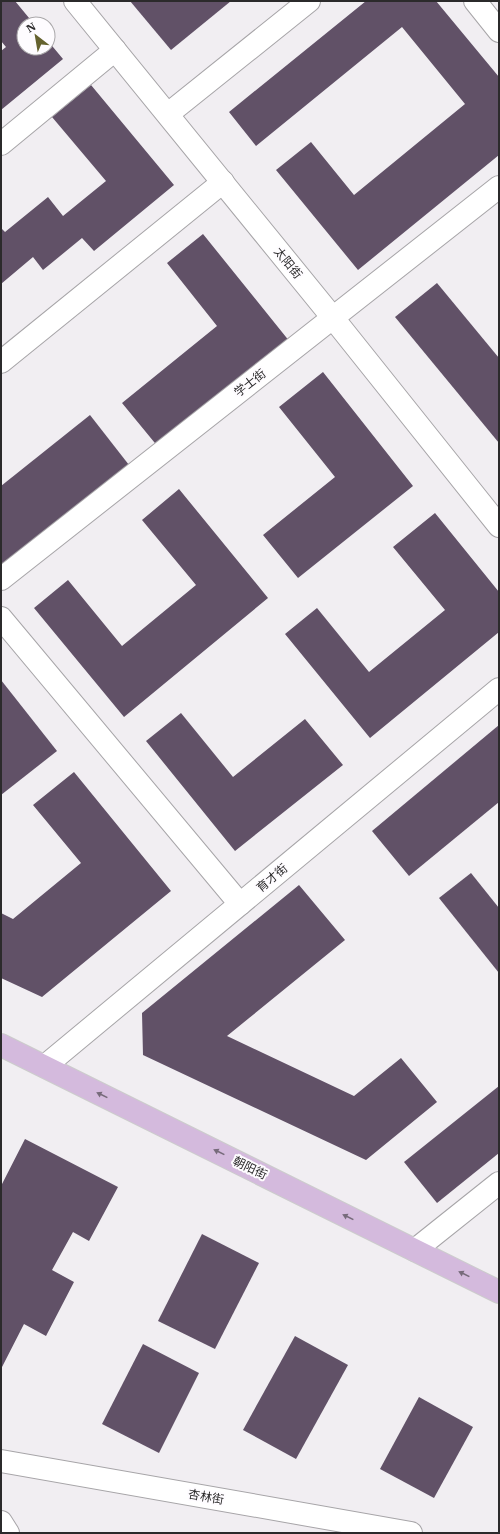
<svg xmlns="http://www.w3.org/2000/svg" width="500" height="1534" font-family="'IBM Plex Serif','Noto Sans SC',serif">
<style>
.building{fill:#615167}
.lines{fill:none;stroke-linecap:round;stroke-linejoin:round}
.minor-casing{stroke:#a7a5a8;stroke-width:24}
.tertiary-casing{stroke:#a7a5a8;stroke-width:24}
.primary-casing{stroke:#ccc;stroke-width:24}
.minor{stroke:#fff;stroke-width:22}
.tertiary{stroke:#fff;stroke-width:22}
.primary{stroke:#d4badd;stroke-width:22}
.oneway{fill:#776b7b}
.labels{text-anchor:middle;stroke-width:4;stroke-linejoin:round;paint-order:stroke}
.street-label{font-size:12px;fill:#2b2a2b;stroke:#fefcff}
</style>
<rect width="100%" height="100%" fill="#f1eef2"/>
<g class="building">
<path d="M1 1H15L34 24H24V48H48V41L63 59 1 110V51L6 47 1 41Z"/>
<path d="M130 1H231L171 50Z"/>
<path d="M366 1H436L499 77V155L358 270 276 170 311 142 354 195 465 104 402 27 256 146 229 112Z"/>
<path d="M91 85 174 185 94 251 82 238 43 270 33 257 1 284V228L5 232 48 197 63 216 106 181 52 117Z"/>
<path d="M203 234 290 342 159 448 122 403 217 326 167 263Z"/>
<path d="M437 283 499 358V443L395 317Z"/>
<path d="M323 372 413 486 298 578 263 535 335 477 279 407Z"/>
<path d="M90 415 129 465 1 566V486Z"/>
<path d="M179 489 268 598 124 717 34 608 68 580 122 646 196 585 142 520Z"/>
<path d="M435 513 499 592V632L370 738 285 634 317 608 369 672 445 610 393 547Z"/>
<path d="M1 680 57 751 1 795Z"/>
<path d="M181 713 233 777 305 719 343 765 235 851 146 741Z"/>
<path d="M499 725V802L409 876 372 831Z"/>
<path d="M74 772 171 891 42 997 1 978V913L13 919 81 863 33 805Z"/>
<path d="M471 873 499 908V973L439 898Z"/>
<path d="M299 885 345 940 227 1036 354 1096 401 1058 437 1102 366 1160 143 1055 142 1013Z"/>
<path d="M499 1086V1153L437 1203 404 1162Z"/>
<path d="M25 1139 118 1187 89 1241 73 1232 52 1270 74 1282 46 1336 24 1324 1 1369V1186Z"/>
<path d="M202 1234 259 1263 215 1349 158 1321Z"/>
<path d="M295 1336 348 1365 296 1459 243 1430Z"/>
<path d="M143 1344 199 1373 159 1453 102 1424Z"/>
<path d="M419 1397 473 1427 434 1498 380 1469Z"/>
</g>
<g class="lines">
<defs>
<g id="minor">
<path d="M75 1 333 318 499 526"/>
<path d="M475 1 499 31"/>
<path d="M168 114 309 1"/>
<path d="M1 144 115 50"/>
<path d="M1 362 223 182"/>
<path d="M1 579 499 187"/>
<path d="M1 618 240 904"/>
<path d="M45 1066 499 689"/>
<path d="M415 1250 499 1183"/>
<path d="M1 1522 8 1533"/>
</g>
<path id="tertiary" d="M1 1461 411 1533"/>
<path id="primary" d="M1 1045 499 1292"/>
</defs>
<use href="#minor" class="minor-casing"/>
<use href="#tertiary" class="tertiary-casing"/>
<use href="#primary" class="primary-casing"/>
<use href="#minor" class="minor"/>
<use href="#tertiary" class="tertiary"/>
<use href="#primary" class="primary"/>
</g>
<defs><path id="oneway-solid" d="M-6-.8H1V-3.2L6.5 0L1 3.2V.8H-6Z"/></defs>
<g class="oneway">
<use href="#oneway-solid" transform="translate(102 1095) rotate(-154)"/>
<use href="#oneway-solid" transform="translate(219 1152) rotate(-154)"/>
<use href="#oneway-solid" transform="translate(348 1217) rotate(-154)"/>
<use href="#oneway-solid" transform="translate(464 1274) rotate(-154)"/>
</g>
<g class="labels">
<g class="street-label">
<text transform="translate(288 263) rotate(51)" y="4">太阳街</text>
<text transform="translate(250 383) rotate(-38)" y="4">学士街</text>
<text transform="translate(272 878) rotate(-40)" y="4">育才街</text>
<text transform="translate(250 1168) rotate(26)" y="4">朝阳街</text>
<text transform="translate(206 1497) rotate(10)" y="4">杏林街</text>
</g>
</g>
<rect width="500" height="1534" fill="none" stroke="#2b2a2b" stroke-width="4"/>
<g transform="translate(36 36) rotate(329)"><circle r="19" fill="#fefcff" stroke="#aaa8aa"/>
<path d="M0-3L7 15L0 10L-7 15Z" fill="#65622f"/>
<text y="-6" font-size="11" font-weight="bold" text-anchor="middle" fill="#2b2a2b">N</text>
</g>
</svg>
